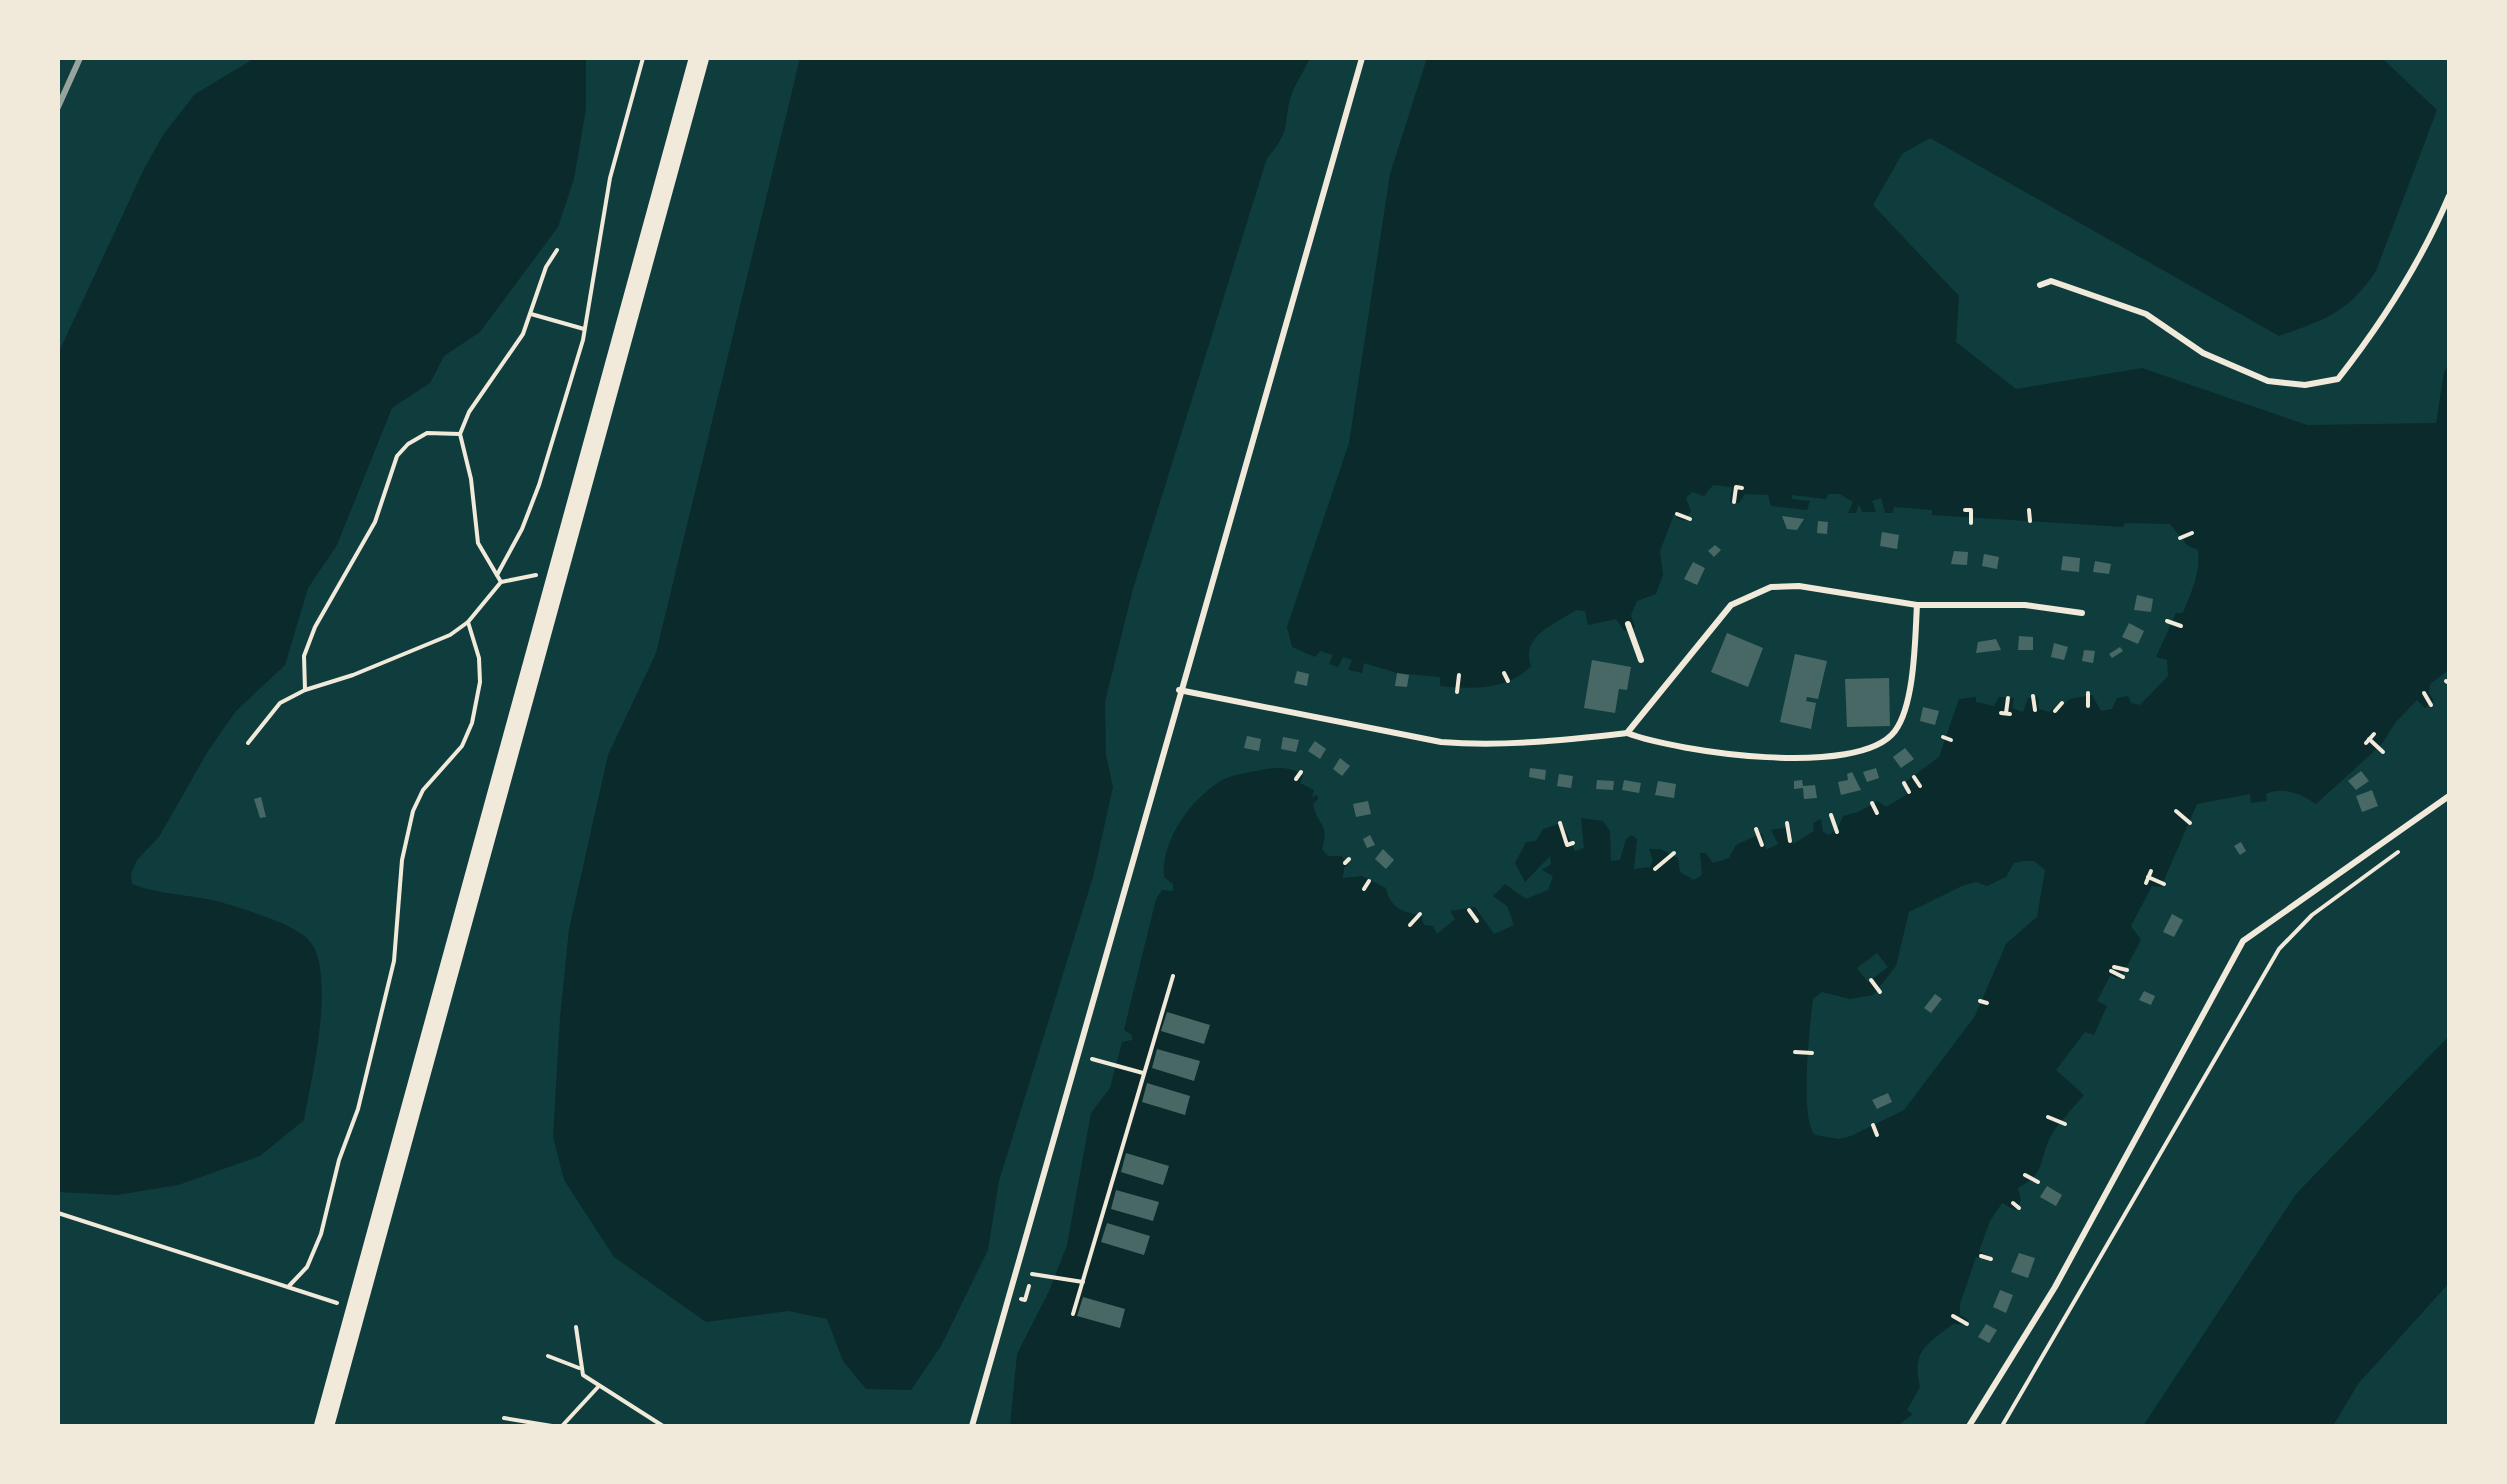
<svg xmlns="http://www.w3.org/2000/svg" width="2507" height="1484" font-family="Rubik,sans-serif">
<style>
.water{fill:#0a2a2b;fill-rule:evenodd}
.pier{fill:#0f3d3e}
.building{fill:#486865}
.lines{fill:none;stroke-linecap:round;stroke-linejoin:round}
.path{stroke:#f1e9da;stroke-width:4}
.service{stroke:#f1e9da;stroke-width:6}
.primary{stroke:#f1e9da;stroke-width:20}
.rail{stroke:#97a49c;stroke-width:6}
</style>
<rect width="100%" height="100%" fill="#0f3d3e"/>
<g class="water">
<path d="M255 58H586V109L574 179 558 227 480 332 444 356 430 383 392 408 337 545 308 588 285 665 236 711 208 751 159 837 137 860 131 873 132 884C159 895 188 894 216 901 239 907 292 923 308 939 338 970 311 1080 304 1120L260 1156 178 1185 117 1195 58 1192V354L144 169 163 135 195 94Z"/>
<path d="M800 58H1310C1305 69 1297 81 1292 93 1282 122 1293 130 1267 158L1133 589 1105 702 1106 755 1113 787 1093 877 999 1181 988 1250 941 1346 911 1390 866 1389 843 1361 827 1319 788 1311 706 1322 614 1257 564 1180 553 1137 560 1017 569 929 608 755 656 653Z"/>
<path d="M1427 58H2382L2437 110 2376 271C2348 313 2324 320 2279 336L1930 138 1902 154 1873 205 1959 296 1956 342 2016 389 2142 368 2307 425 2436 423 2444 372 2449 364V670L2430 684 2429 693 2434 701 2425 708 2417 700 2395 723 2382 744 2316 804C2301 794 2283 786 2266 794L2267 801 2251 803 2250 794 2197 804 2161 887 2152 886 2131 926 2141 940 2120 979 2110 976 2097 1001 2107 1006 2094 1035 2085 1032 2056 1070 2084 1095C2073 1109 2055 1125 2048 1142 2038 1168 2044 1173 2018 1188L2021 1201 2015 1210 2002 1203 1990 1221 1979 1251 1991 1257 1989 1260 1976 1257 1960 1304V1315L1968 1320 1966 1325 1953 1324C1926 1345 1911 1352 1920 1387L1907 1410 1913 1414 1897 1426H1010L1017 1354 1049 1291 1067 1245 1091 1113 1110 1088 1122 1042 1132 1040V1035L1124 1030 1156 899 1162 890 1173 891V884L1164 877C1161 841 1189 802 1219 782 1231 774 1247 773 1261 770 1275 767 1293 766 1303 776L1300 783 1314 790 1312 797 1317 795 1318 799 1313 804C1317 826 1330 822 1322 849L1328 856H1341L1349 864 1344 868 1343 878 1362 876 1386 888C1390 907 1402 913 1421 915L1424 925 1433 926 1437 934 1455 919 1450 911 1475 907 1494 934 1514 925 1507 906 1493 896 1505 884 1526 899 1548 890 1553 876 1542 870 1551 864 1550 856 1525 882 1515 863 1526 842 1536 841 1543 829 1562 823 1575 851 1584 848 1581 818 1603 821 1610 831 1611 861 1620 860 1626 839 1631 835 1637 839 1634 869 1650 867 1653 860 1649 849H1660L1678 858 1680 872 1694 880 1702 875 1700 853H1706L1713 863 1729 858 1736 845 1762 833 1766 850 1778 844 1771 830 1790 827 1793 844 1814 831 1813 823 1821 819 1823 832 1829 835 1838 828 1843 816 1858 812 1878 801 1886 807 1906 795 1904 783 1939 757 1959 699 1976 697V702L1994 706 1999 697 2014 698 2012 708 2023 712 2028 698 2038 697 2039 709 2049 712 2061 702 2064 704 2070 699 2092 695 2101 711 2112 709 2117 698 2128 696 2131 703 2140 705 2168 676 2167 660 2156 657 2176 613H2183C2191 592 2201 573 2198 550L2188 546 2170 524 2125 523 2123 527 1932 515V510L1894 507 1893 513H1885L1881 498 1872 501 1876 512H1862L1859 504 1856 513H1848L1853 502 1840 494H1828L1826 499 1791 495 1792 499 1810 501 1807 510 1771 506 1768 495 1745 494 1739 503 1730 502 1732 487 1713 485 1704 496 1692 492 1686 498 1691 511 1685 521 1676 518 1678 512H1675L1660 551 1663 575 1656 594 1637 601 1631 615 1635 627 1624 631 1616 619 1588 625 1585 611 1576 610C1554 625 1520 636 1531 666 1508 691 1471 689 1440 686V677L1397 673 1364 663 1362 673 1348 670 1352 660 1343 657 1338 667 1329 664 1333 655 1320 651 1315 657 1292 647 1287 627 1349 443 1390 174ZM2024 861H2034L2045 870 2037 917 2006 944 1975 1016 1904 1110 1851 1136 1839 1139 1815 1135C1799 1118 1810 1024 1813 999L1822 992 1850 999 1873 995 1896 966 1909 912 1962 886 1976 882 1987 886 2006 877 2014 863Z"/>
<path d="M2449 1036V1283L2358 1384 2333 1426H2143L2296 1194Z"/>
</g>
<path class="pier" d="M1877 953 1888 967 1868 982 1857 968Z"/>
<g class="building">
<path d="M1782 516 1804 519 1797 530 1787 529Z"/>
<path d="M1818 521 1828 522 1827 534 1817 533Z"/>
<path d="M1882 532 1899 535 1897 549 1880 546Z"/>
<path d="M1715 545 1721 550 1714 557 1708 551Z"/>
<path d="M1954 551 1968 552 1967 565 1951 564Z"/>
<path d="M1984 554 1999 557 1997 569 1982 566Z"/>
<path d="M2063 556 2080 558 2079 572 2061 570Z"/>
<path d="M2095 561 2111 564 2109 574 2093 572Z"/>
<path d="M1693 562 1705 568 1697 585 1684 579Z"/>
<path d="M2137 595 2153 599 2151 612 2134 610Z"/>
<path d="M2129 623 2144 631 2138 644 2122 637Z"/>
<path d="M1727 633 1763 648 1748 687 1711 672Z"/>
<path d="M2019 636 2033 637V650H2018Z"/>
<path d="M1996 639 2001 650 1976 653 1978 642Z"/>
<path d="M2054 643 2068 647 2064 660 2051 657Z"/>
<path d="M2120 647 2123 651 2112 658 2109 654Z"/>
<path d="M2084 650 2095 651 2093 663 2082 661Z"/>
<path d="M1795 654 1827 661 1818 699 1807 697 1806 701 1816 703 1811 729 1780 722Z"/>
<path d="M1592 660 1631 667 1627 690 1619 689 1615 713 1584 708Z"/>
<path d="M1297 671 1309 674 1307 686 1294 683Z"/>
<path d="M1397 673 1409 675 1407 687 1395 686Z"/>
<path d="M1889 678 1890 726 1847 727 1845 679Z"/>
<path d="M1923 707 1939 711 1935 725 1920 721Z"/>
<path d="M1247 736 1261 739 1259 751 1244 748Z"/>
<path d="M1283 737 1299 740 1296 752 1281 749Z"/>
<path d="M1315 741 1326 749 1320 759 1308 751Z"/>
<path d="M1905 748 1914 759 1901 768 1893 757Z"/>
<path d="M1340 758 1350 766 1342 776 1333 769Z"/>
<path d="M1530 768 1546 770 1545 780 1529 777Z"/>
<path d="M1876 768 1879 778 1867 782 1863 772Z"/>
<path d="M2361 771 2369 781 2356 790 2348 781Z"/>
<path d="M1852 772 1861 790 1841 795 1838 782 1848 780 1847 774Z"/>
<path d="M1559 774 1573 776 1571 788 1557 786Z"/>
<path d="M1597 780 1614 781 1613 790 1596 789Z"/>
<path d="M1624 780 1641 783 1639 793 1622 790Z"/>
<path d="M1802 780 1803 786 1815 785 1817 798 1804 799 1803 788 1794 789V781Z"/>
<path d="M1658 781 1676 784 1674 798 1655 795Z"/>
<path d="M2372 790 2378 806 2362 812 2356 796Z"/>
<path d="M261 797 266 817 260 818 254 799Z"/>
<path d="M1368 801 1371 814 1356 817 1353 804Z"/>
<path d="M1370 835 1375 845 1367 848 1363 839Z"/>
<path d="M2241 842 2246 851 2240 855 2234 846Z"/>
<path d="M1383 849 1394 860 1386 869 1375 859Z"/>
<path d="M2172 914 2183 920 2174 937 2163 932Z"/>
<path d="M2144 991 2155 996 2151 1005 2139 1000Z"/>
<path d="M1935 994 1942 999 1931 1013 1924 1008Z"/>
<path d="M1167 1012 1210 1025 1204 1044 1161 1031Z"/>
<path d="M1157 1049 1200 1061 1194 1081 1152 1068Z"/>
<path d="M1147 1083 1190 1096 1185 1115 1142 1102Z"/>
<path d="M1888 1093 1892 1102 1877 1109 1872 1100Z"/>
<path d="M1126 1153 1169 1166 1163 1185 1121 1172Z"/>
<path d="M2047 1186 2062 1195 2056 1206 2040 1197Z"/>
<path d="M1116 1190 1159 1202 1153 1221 1111 1209Z"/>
<path d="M1107 1223 1150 1236 1144 1255 1101 1242Z"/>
<path d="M2019 1253 2035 1258 2028 1278 2011 1272Z"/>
<path d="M2000 1290 2013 1295 2006 1313 1993 1307Z"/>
<path d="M1083 1297 1125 1309 1120 1328 1077 1316Z"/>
<path d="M1986 1324 1997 1330 1989 1343 1978 1337Z"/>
</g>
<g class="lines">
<g class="path">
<path d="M531 314 584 329"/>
<path d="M1734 502 1736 487 1742 488"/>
<path d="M1965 510H1971V523"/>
<path d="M2029 510 2030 521"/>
<path d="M1677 514 1690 519"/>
<path d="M2180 538 2192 533"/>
<path d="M497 575 522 529 539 485 583 340 610 178 643 58"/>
<path d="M501 582 478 543 471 479 460 434 469 412 523 334 546 267 557 250"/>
<path d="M2167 621 2181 626"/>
<path d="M1504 673 1508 681"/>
<path d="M2446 681 2449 683"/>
<path d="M305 690 304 656 315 627 375 522 397 456 408 444 427 433 460 434"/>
<path d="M1457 692 1459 675"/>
<path d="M2424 693 2431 705"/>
<path d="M2033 696 2035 710"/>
<path d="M2088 706V693"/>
<path d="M2055 711 2062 703"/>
<path d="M2001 713 2010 714"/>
<path d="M2006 713 2008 698"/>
<path d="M1943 737 1951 740"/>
<path d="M2369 739 2383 752"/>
<path d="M248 743 280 703 305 690 353 675 450 635 468 622 501 582 536 575"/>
<path d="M2366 743 2374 734"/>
<path d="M1914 777 1920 786"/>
<path d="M1296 779 1301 772"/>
<path d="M1904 783 1909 792"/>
<path d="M1872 803 1877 813"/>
<path d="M2176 811 2190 823"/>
<path d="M1831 815 1837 832"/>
<path d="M1560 823 1567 845 1573 843"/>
<path d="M1787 823 1790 841"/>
<path d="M1756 829 1762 845"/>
<path d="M1345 863 1349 859"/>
<path d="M1655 869 1674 853"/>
<path d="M2148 877 2164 884"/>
<path d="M2146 883 2151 871"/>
<path d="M1364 889 1369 881"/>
<path d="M1469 910 1477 921"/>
<path d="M1410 925 1420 914"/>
<path d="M2114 967 2127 970"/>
<path d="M2111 971 2123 977"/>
<path d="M1871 980 1880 992"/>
<path d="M1980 1001 1987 1003"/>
<path d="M1795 1052 1812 1053"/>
<path d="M1092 1059 1143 1073"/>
<path d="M2048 1117 2065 1124"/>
<path d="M1873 1125 1877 1135"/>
<path d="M2025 1175 2038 1182"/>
<path d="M2013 1203 2019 1208"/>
<path d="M58 1213 337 1303"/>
<path d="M1981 1256 1991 1259"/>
<path d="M1032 1274 1083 1282"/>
<path d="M289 1286 307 1267 321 1234 339 1160 358 1109 394 961 402 860 413 811 423 790 462 746 472 723 480 682 479 658 468 622"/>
<path d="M1021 1299 1025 1300 1029 1286"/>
<path d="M1073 1314 1173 976"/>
<path d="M1953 1316 1967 1324"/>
<path d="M576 1327 583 1375 663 1426"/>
<path d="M548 1356 579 1368"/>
<path d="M504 1418 552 1426"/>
<path d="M562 1426 598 1387"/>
<path d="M2002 1426 2279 949 2312 915 2398 852"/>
</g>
<g class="service">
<path d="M2040 285 2051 281 2146 314 2203 353 2268 381 2305 385 2338 379C2381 324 2422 260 2449 196"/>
<path d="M1628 624 1641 660"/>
<path d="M1179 690 1441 742C1504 747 1565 740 1627 733L1731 605 1771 587 1799 586 1917 605H2025L2082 613"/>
<path d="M1627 733C1677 752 1859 779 1895 731 1915 704 1915 638 1917 605"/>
<path d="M972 1426 1362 58"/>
<path d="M1969 1426 2055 1287 2243 941 2449 796"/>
</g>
<path class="primary" d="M324 1426 699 58"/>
<path class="rail" d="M58 107 80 58"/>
</g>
<rect width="2507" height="1484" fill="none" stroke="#f1e9da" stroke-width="120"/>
</svg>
